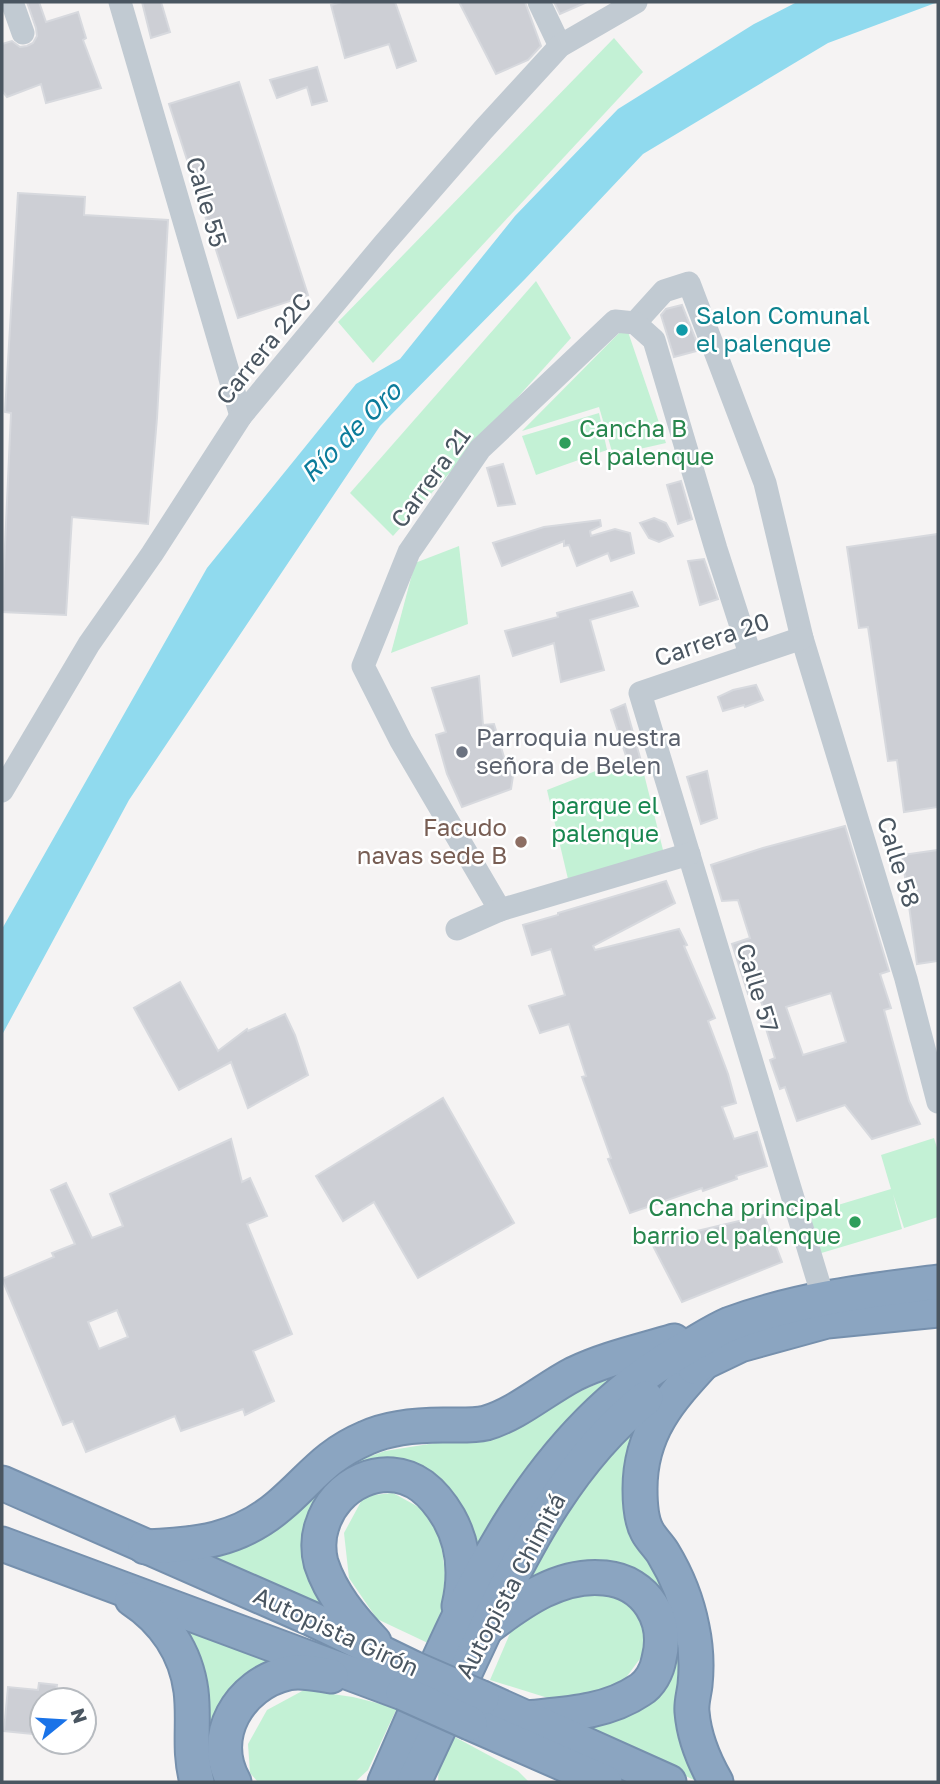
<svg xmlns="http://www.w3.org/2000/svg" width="940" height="1784" font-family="'Golos Text',sans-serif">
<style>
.green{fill:#c3f1d5}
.water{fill:#90daee}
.building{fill:#cdcfd5;stroke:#d7d9de;stroke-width:2;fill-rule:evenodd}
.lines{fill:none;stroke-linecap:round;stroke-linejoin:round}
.highway-casing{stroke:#7690ad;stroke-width:37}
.minor{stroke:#c1cad2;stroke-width:23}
.highway{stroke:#8ba5c1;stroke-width:33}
.highway-bridge-casing{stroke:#7690ad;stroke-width:37;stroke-linecap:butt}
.highway-bridge{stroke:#8ba5c1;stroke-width:33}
.culture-dot{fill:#0f9aa8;stroke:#fff;stroke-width:2.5}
.leisure-dot{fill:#2e9e5b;stroke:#fff;stroke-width:2.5}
.worship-dot{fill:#6b7280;stroke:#fff;stroke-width:2.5}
.education-dot{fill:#8d6e63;stroke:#fff;stroke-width:2.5}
.labels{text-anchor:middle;stroke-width:5;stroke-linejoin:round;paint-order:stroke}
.street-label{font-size:24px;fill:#4a5661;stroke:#fff}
.culture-label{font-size:24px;fill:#0d838f;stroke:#fff;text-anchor:start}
.leisure-label{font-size:24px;fill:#27864d;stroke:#fff;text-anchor:start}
.worship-label{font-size:24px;fill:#5b616d;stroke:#fff;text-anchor:start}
.park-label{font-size:24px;fill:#17864f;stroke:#fff}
.education-label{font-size:24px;fill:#785e54;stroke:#fff;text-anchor:end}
.water-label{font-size:26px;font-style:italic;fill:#0c7c9b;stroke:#fff}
</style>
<rect width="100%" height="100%" fill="#f5f3f3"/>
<g class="green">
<path d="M614 38 643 72 373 363 338 322Z"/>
<path d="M536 281 571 338 393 536 350 493Z"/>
<path d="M626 326 666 443 613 455 599 407 522 431Z"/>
<path d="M599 413 607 450 536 475 522 436Z"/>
<path d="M459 546 468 624 391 653 415 563Z"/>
<path d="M639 754 664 854 568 879 547 790Z"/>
<path d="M934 1138 938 1151V1217L904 1228 893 1194 902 1229 818 1254 808 1214 891 1189 881 1155Z"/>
<path d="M615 1376 541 1448 502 1503 472 1560 442 1482 321 1501 326 1609 195 1553 237 1550 281 1527 309 1500 325 1480 349 1464 385 1451 448 1441 491 1439 565 1398Z"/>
<path d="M647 1419 646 1554 680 1620 698 1782 579 1724 616 1721 655 1696 651 1584C599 1541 567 1565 516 1592L549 1545 578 1493 610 1454Z"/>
<path d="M393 1493 424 1510 441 1539 445 1574 442 1609 430 1644 377 1619 349 1578 344 1533 364 1496Z"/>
<path d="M581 1594H623L642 1615 648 1634 645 1652 622 1683 586 1696 548 1698 490 1680 514 1624 540 1603Z"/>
<path d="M175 1619 277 1654 265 1670 223 1782H208L207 1688 194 1640Z"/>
<path d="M304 1690 353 1697 397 1708 368 1770 355 1782H258L250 1773 248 1744 267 1710Z"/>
<path d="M453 1736 518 1771 529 1782H438L439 1762Z"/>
</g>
<path class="water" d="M797 2H938L828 43 643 154 526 278 380 426 129 800 2 1035V929L207 568 356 384 400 359 515 216 618 109 754 24Z"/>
<g class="building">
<path d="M27 2H39L46 22 78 12 86 38 83 40 101 88 46 103 41 84 7 97 2 91V44L12 41 20 47 27 46 33 43 37 36 36 28Z"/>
<path d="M142 2H161L170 32 151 38Z"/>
<path d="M342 2H395L416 61 397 68 389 44 345 58 331 5Z"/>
<path d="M459 2H525L541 46 528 60 496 74Z"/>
<path d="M554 2H587L560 14Z"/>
<path d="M317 67 327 101 312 105 307 87 277 98 270 80Z"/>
<path d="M239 82 308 295 238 318 169 104Z"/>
<path d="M18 193 85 197 84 215 168 220 157 418 148 524 72 517 66 615 2 612 11 413 5 412Z"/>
<path d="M682 305 700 350 674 357 661 315 666 309Z"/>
<path d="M503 464 515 504 498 506 487 468Z"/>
<path d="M681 481 692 519 678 524 667 485Z"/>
<path d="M654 518 666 523 673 536 659 542 649 538 640 523Z"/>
<path d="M600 520 601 526 590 531 591 536 615 529 630 533 634 553 611 561 608 553 577 566 569 545 564 546V541L502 566 493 543 544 527Z"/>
<path d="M938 534V807L904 812 897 760 888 761 868 627 859 628 847 547Z"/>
<path d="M704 559 718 599 700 605 688 561Z"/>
<path d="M632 592 638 606 590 620 604 670 561 682 554 643 513 656 505 631 558 617 557 613Z"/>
<path d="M479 676 483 725 494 724 507 767 513 776 511 789 462 807 447 774 436 735 446 732 432 688Z"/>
<path d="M756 685 763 700 745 707 744 705 723 711 718 697 733 690Z"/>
<path d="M625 704 641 761 629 765 611 710Z"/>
<path d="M707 771 717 818 701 824 687 777Z"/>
<path d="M845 826 889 971 880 974 891 1008 884 1010 909 1101 920 1124 872 1139 845 1105 797 1121 785 1087 780 1089 770 1060 775 1058 764 1022 768 1021 757 990 748 994 732 944 750 938 738 900 722 901 711 865 763 848ZM831 993 846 1042 803 1055 786 1007Z"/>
<path d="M938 850V961L917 964 902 855Z"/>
<path d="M666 881 675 903 593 946 595 950 679 929 687 945 684 946 715 1018 708 1021 728 1074 736 1103 722 1107 734 1139 757 1132 767 1166 736 1176 737 1179 703 1191 702 1188 630 1213 608 1159 611 1158 582 1077 586 1076 569 1024 540 1033 529 1006 565 995 551 949 532 955 523 925 558 915V913Z"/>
<path d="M180 982 218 1051 247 1029 248 1031 285 1014 295 1035 308 1075 248 1108 231 1062 179 1090 134 1008Z"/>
<path d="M443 1098 514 1223 418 1278 374 1202 343 1221 316 1176Z"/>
<path d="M231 1139 242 1182 250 1178 267 1216 247 1224 292 1334 253 1351 274 1401 245 1415 243 1409 181 1431 175 1416 86 1452 73 1421 63 1425 2 1279 54 1257 52 1253 75 1244 51 1190 66 1183 92 1238 123 1226 110 1194ZM117 1310 128 1337 99 1349 88 1322Z"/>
<path d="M764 1215 782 1262 682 1302 651 1242Z"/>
<path d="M39 1683 57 1685 55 1700H42V1735L4 1731 8 1687 38 1690Z"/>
</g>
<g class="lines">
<defs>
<g id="highway">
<path d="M706 1360C669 1400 640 1432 640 1489 640 1502 641 1520 647 1531 651 1539 658 1545 663 1553 677 1576 687 1601 692 1627 696 1646 697 1666 695 1685 694 1694 691 1703 692 1712 694 1737 704 1761 716 1782"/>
<path d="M694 1367 740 1345 827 1321 938 1310"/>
<path d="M2 1483 312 1619 415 1669"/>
<path d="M2 1544 403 1693"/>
<path d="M145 1547C196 1545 238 1541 279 1506 311 1479 324 1456 366 1438 390 1427 417 1425 443 1425 457 1425 473 1426 486 1423 517 1414 545 1389 574 1374 605 1359 641 1351 674 1341"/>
<path d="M132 1599C164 1620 186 1652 191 1691 195 1723 188 1749 197 1782"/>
<path d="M489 1626C522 1601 561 1573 605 1578 647 1582 669 1621 659 1659 657 1671 650 1684 640 1690 606 1713 565 1714 526 1718"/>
<path d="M374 1642C352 1619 331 1594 321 1563 318 1552 318 1537 322 1526 334 1484 384 1459 422 1486 434 1495 442 1506 449 1518 464 1545 466 1576 459 1606"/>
<path d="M482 1698 669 1782"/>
<path d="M470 1723 605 1782"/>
<path d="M234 1782C208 1737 239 1684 288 1673 301 1670 318 1674 331 1676"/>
<path d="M385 1782C457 1619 523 1437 688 1347 702 1339 716 1330 730 1324 798 1299 867 1291 938 1282"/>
<path d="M414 1782C438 1730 462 1679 486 1628 527 1543 571 1458 646 1398"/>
</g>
</defs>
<use href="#highway" class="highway-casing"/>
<g class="minor">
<path d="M12 2 23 33"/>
<path d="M120 2 241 416"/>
<path d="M539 2 560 46"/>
<path d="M635 323 664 291 689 283 765 483 802 638 906 979 938 1102"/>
<path d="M802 638 640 693 823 1297"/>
<path d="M2 791 89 644 152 554 241 416 383 245 483 130 560 46 636 2"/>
<path d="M500 910 401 741 363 666 409 552 480 449 615 321 635 323 654 340 716 549 750 654"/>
<path d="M457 929 500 910 689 854"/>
</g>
<use href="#highway" class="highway"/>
<defs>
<g id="highway-bridge">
<path d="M415 1669 482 1698"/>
<path d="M403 1693 470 1723"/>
</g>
</defs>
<use href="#highway-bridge" class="highway-bridge-casing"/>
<use href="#highway-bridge" class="highway-bridge"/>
</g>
<circle class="culture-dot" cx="682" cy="330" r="7"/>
<g class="leisure-dot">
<circle cx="565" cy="443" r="7"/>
<circle cx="855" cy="1222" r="7"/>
</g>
<circle class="worship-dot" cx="462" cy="752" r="7"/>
<circle class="education-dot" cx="521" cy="842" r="7"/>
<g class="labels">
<g class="street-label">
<text transform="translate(206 202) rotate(74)" y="8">Calle 55</text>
<text transform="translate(264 349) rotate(-51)" y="8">Carrera 22C</text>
<text transform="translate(431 478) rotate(-54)" y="8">Carrera 21</text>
<text transform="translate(712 640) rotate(-19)" y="8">Carrera 20</text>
<text transform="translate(898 862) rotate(73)" y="8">Calle 58</text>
<text transform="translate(757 988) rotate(73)" y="8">Calle 57</text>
<text transform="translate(511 1586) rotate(-62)" y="8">Autopista Chimitá</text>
<text transform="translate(336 1632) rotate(25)" y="8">Autopista Girón</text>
</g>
<g class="culture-label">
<text x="696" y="324">Salon Comunal<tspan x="696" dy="28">el palenque</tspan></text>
</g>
<g class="leisure-label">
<text x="579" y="437">Cancha B<tspan x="579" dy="28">el palenque</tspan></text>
<text x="841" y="1216" text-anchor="end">Cancha principal<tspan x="841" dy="28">barrio el palenque</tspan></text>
</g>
<g class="worship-label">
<text x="476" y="746">Parroquia nuestra<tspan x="476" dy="28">señora de Belen</tspan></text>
</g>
<g class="park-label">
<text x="605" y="814">parque el<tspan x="605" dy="28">palenque</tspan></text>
</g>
<g class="education-label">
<text x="507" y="836">Facudo<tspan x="507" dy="28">navas sede B</tspan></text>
</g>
<g class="water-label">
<text transform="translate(351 432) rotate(-45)" y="9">Río de Oro</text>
</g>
</g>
<rect width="940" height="1784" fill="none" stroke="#4a5661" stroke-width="7"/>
<g transform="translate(63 1721) rotate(72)"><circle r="33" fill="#ffffff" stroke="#b7bbc0" stroke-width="2"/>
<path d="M0-5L12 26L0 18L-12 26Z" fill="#1a73e8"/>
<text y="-10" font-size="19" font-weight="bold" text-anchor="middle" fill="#4a5661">N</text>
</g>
</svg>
